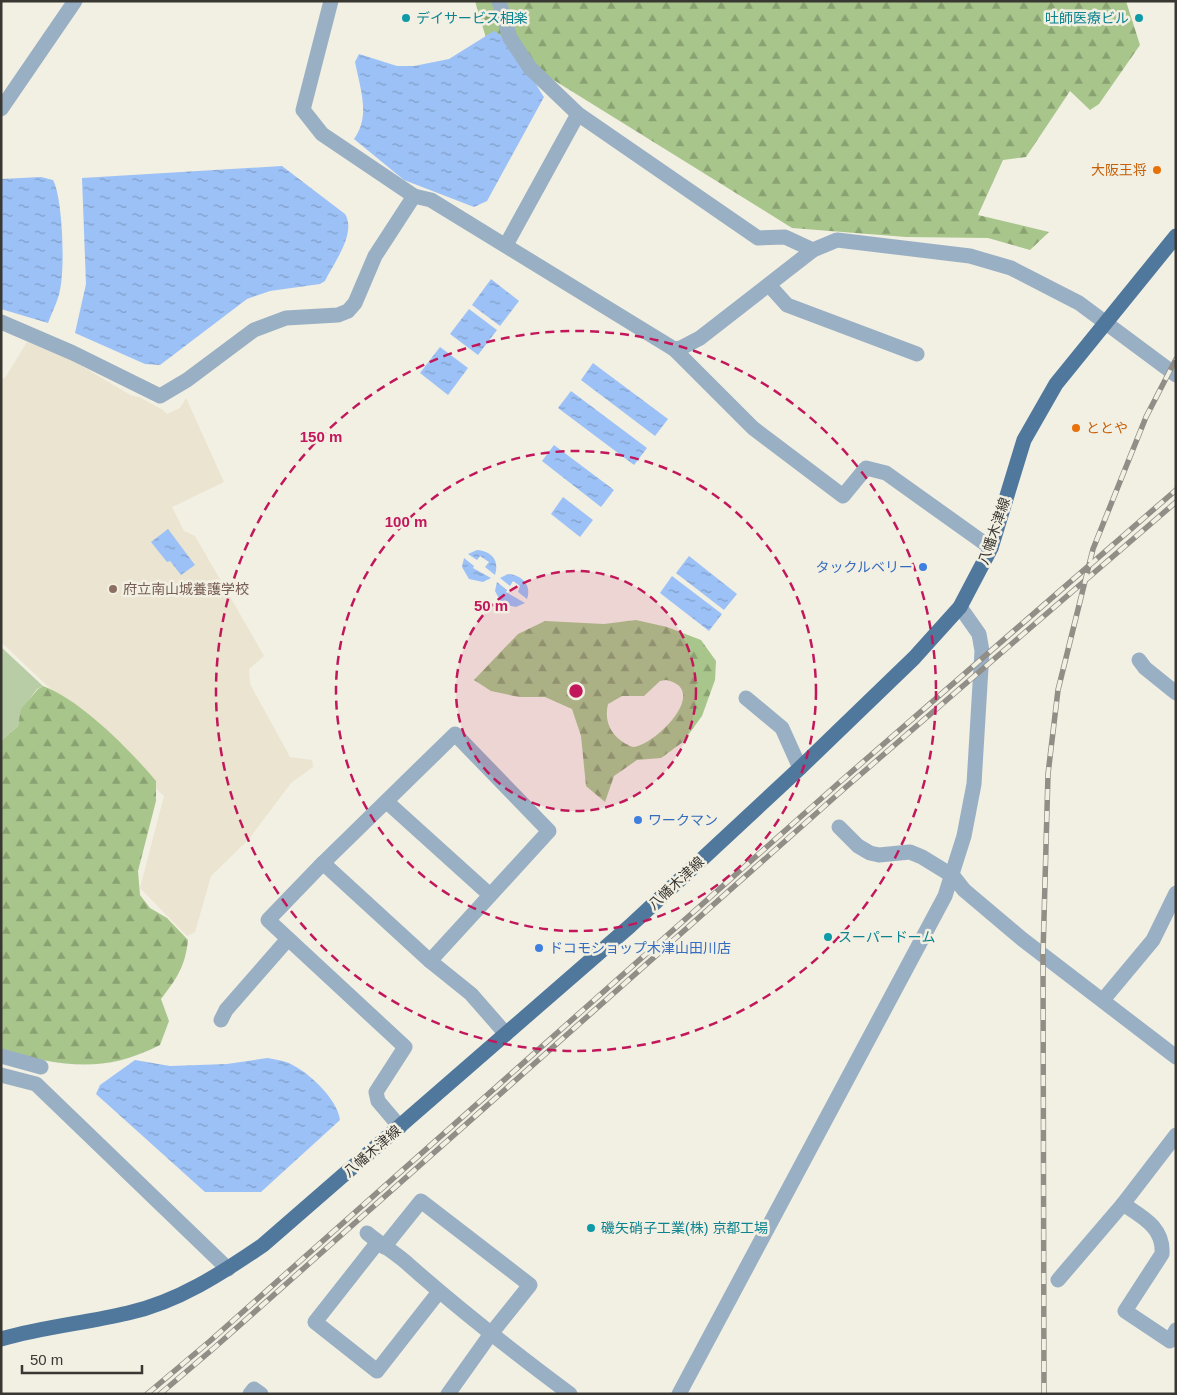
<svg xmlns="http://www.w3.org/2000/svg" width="1177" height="1395" font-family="Arial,'Noto Sans JP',sans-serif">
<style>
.built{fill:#eae4d0}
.green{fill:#b8cda6}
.forest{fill:url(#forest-firs);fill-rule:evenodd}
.water{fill:url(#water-ripples)}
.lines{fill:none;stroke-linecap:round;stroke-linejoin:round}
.minor{stroke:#99afc4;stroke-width:15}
.major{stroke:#50789d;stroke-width:15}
.rail-casing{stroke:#908e86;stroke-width:5.5}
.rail{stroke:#f2efe3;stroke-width:4;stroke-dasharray:11;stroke-linecap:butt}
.ring{fill:none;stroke:#c2185b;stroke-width:2.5;stroke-dasharray:9 6}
.culture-dot{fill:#0f9aa8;stroke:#f2efe3;stroke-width:2}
.food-dot{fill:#e8710a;stroke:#f2efe3;stroke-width:2}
.shop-dot{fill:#3f7fe0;stroke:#f2efe3;stroke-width:2}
.education-dot{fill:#8d6e63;stroke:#f2efe3;stroke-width:2}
.labels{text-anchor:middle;stroke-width:5;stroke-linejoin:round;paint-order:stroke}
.culture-label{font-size:14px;fill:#0d838f;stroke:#f2efe3;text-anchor:start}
.food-label{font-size:14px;fill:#c56008;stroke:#f2efe3;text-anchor:end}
.street-label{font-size:14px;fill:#393732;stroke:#f2efe3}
.shop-label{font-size:14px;fill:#366cbe;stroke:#f2efe3;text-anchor:start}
.education-label{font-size:14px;fill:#785e54;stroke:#f2efe3;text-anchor:start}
.centre{fill:#c2185b;stroke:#f2efe3;stroke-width:2.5}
.ring-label{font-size:15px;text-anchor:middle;font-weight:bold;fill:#c2185b;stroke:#f2efe3;stroke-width:5;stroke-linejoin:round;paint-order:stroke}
</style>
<defs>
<pattern id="forest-firs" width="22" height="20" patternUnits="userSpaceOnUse" patternTransform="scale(1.25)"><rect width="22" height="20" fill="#a8c68b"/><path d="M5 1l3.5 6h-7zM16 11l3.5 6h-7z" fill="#8aa272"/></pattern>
<pattern id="water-ripples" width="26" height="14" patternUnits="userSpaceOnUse" patternTransform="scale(1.25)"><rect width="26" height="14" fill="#9cc1f6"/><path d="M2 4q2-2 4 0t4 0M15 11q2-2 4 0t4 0" fill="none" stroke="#809ec8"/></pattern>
</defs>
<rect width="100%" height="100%" fill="#f2efe3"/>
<path class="built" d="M27 342 68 358 132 396 139 397 163 410 167 414 180 408 186 398 224 482 172 507 184 531 195 536 264 656 249 669 250 684 290 757 312 760 313 767 291 783 248 840 211 876 195 932 187 936 140 888 164 796 1 642V379L5 378Z"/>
<path class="green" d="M1 647 43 686 37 689 22 709 18 726 1 741Z"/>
<g class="forest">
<path d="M475 1H1126L1140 45 1099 104 1090 110 1070 91 1026 157 1003 160 978 215 1049 232 1030 250 988 238 906 237 792 228 486 38Z"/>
<path d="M636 620 667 627 701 640 716 661 715 680 702 716 683 742 661 758 637 760 614 776 605 802 586 786 581 736 572 709 545 697H519L491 691 474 680 518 634 545 621 604 624ZM666 680C711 689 656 745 633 747 614 740 603 724 608 704L622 696H644L660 681Z"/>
<path d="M43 686C81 700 130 750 156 781V801L138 871 140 895 150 908 167 918 188 940C185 967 177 978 161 999L169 1021 160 1045C101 1075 62 1065 1 1051V741L18 726 21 709 38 689Z"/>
</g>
<g class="water">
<path d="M494 31C508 36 535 83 544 97L487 201 474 207 404 180 354 139C371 116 360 88 355 62L359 54 397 66H414L449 59Z"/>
<path d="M282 166 345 214C357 233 333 264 325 281L320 284 270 291 247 299 160 365 145 364 75 333 86 284 82 178Z"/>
<path d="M41 177 53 180C63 199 65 268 60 290 58 301 52 312 48 323L1 309V179Z"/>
<path d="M491 279 519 301 500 326 472 305Z"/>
<path d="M469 309 497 330 478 355 450 334Z"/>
<path d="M440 347 468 368 448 395 420 373Z"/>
<path d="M593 363 668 419 655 436 581 380Z"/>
<path d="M571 391 647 448 634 465 558 408Z"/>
<path d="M554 445 614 490 601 507 542 461Z"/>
<path d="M563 497 593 520 580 537 551 514Z"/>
<path d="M168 529 195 565 181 575 170 561 167 562 151 542Z"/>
<path d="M477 550C491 551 500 560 495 575L485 567 489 562 480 556 477 560 468 554Z"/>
<path d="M689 556 737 594 724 610 676 573Z"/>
<path d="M464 558 474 566 473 568 491 578 483 582 469 579 462 567Z"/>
<path d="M508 574C522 575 532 585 527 599L518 592 520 586 513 581 510 586 500 578Z"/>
<path d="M672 576 722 614 709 631 660 593Z"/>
<path d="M497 582 507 590 506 592 525 603 516 607 502 604 495 591Z"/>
<path d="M267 1058C273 1059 280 1060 286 1062 306 1069 338 1099 340 1120L261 1192H205L96 1094 100 1085 135 1060 170 1066 227 1064Z"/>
</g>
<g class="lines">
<g class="minor">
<path d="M331 1 303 110 322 134 414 196 431 200 674 349 753 428 843 496 866 468 886 473 991 548"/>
<path d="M499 1 510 38 530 68 578 114 758 238 785 237 813 250"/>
<path d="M1 109 75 1"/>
<path d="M506 245 578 114"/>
<path d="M769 285 787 305 917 354"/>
<path d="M1 322 73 353 160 396 187 380 254 330 286 318 338 315 348 311 355 303 375 256 414 196"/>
<path d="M674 349 681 348 700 338 813 250 837 240 970 256 1011 268 1079 303 1176 375"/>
<path d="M1139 660 1145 668 1176 693"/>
<path d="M746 698 782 728 800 768"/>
<path d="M387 802 490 895"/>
<path d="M839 827 858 846 870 853 879 855 910 852 922 857 953 876 964 890 1022 939 1176 1057"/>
<path d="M323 863 430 961 471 994 506 1034"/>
<path d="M1103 1000 1153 940 1176 893"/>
<path d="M221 1020 226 1010 288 939"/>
<path d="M1 1056 41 1067"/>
<path d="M1 1075 36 1084 228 1269"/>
<path d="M400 1127 378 1101 376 1092 405 1047 268 920 323 863 455 734 549 831 430 961"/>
<path d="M1123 1204C1142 1217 1164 1227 1162 1254L1125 1311 1170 1341 1176 1330"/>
<path d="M367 1233C380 1244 396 1253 409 1265 461 1311 515 1353 570 1394"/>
<path d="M378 1242 315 1322 377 1371 438 1293"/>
<path d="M384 1247 421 1201 530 1285 490 1335 448 1394"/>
<path d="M1058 1280 1123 1204 1176 1135"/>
<path d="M250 1394 254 1389 261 1394"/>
<path d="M679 1394 945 896 964 836 974 784 982 651 979 634 960 607"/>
</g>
<path class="major" d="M1 1339C43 1327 86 1323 128 1313 178 1302 222 1273 263 1245L630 926 800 768 914 658 960 607 991 548 1024 440 1056 384 1176 236"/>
<defs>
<g id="rail">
<path d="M147 1394 210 1341 841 781 1176 490"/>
<path d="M160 1394 214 1348 846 787 1176 502"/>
<path d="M1044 1394 1043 954 1048 774 1058 690 1093 549 1146 417 1176 359"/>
</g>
</defs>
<use href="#rail" class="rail-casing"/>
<use href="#rail" class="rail"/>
</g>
<circle cx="576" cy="691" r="120" fill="#c2185b" fill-opacity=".12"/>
<g class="ring">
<circle cx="576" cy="691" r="120"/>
<circle cx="576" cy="691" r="240"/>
<circle cx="576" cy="691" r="360"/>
</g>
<g class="culture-dot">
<circle cx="406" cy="18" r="5"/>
<circle cx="1139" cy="18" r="5"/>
<circle cx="828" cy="937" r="5"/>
<circle cx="591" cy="1228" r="5"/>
</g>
<g class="food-dot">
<circle cx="1157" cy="170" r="5"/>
<circle cx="1076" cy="428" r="5"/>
</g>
<g class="shop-dot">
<circle cx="923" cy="567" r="5"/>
<circle cx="638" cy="820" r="5"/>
<circle cx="539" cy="948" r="5"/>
</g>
<circle class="education-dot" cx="113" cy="589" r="5"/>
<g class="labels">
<g class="culture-label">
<text x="416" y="23">デイサービス相楽</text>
<text x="1129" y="23" text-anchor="end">吐師医療ビル</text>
<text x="838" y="942">スーパードーム</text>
<text x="601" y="1233">磯矢硝子工業(株) 京都工場</text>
</g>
<g class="food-label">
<text x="1147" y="175">大阪王将</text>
<text x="1086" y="433" text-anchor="start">ととや</text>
</g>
<g class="street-label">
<text transform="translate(994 531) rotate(-71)" y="5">八幡木津線</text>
<text transform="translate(676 883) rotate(-43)" y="5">八幡木津線</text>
<text transform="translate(372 1151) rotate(-41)" y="5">八幡木津線</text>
</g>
<g class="shop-label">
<text x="913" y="572" text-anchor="end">タックルベリー</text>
<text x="648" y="825">ワークマン</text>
<text x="549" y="953">ドコモショップ木津山田川店</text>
</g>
<g class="education-label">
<text x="123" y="594">府立南山城養護学校</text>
</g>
</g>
<circle cx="576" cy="691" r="8" class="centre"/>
<g class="ring-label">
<text x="321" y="442">150 m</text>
<text x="406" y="527">100 m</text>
<text x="491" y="611">50 m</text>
</g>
<rect width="1177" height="1395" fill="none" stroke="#393732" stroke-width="5"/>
<path d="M22 1365v8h120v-8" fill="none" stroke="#393732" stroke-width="2.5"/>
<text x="30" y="1365" font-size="15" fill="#393732" stroke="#f2efe3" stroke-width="4" paint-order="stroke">50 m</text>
</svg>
